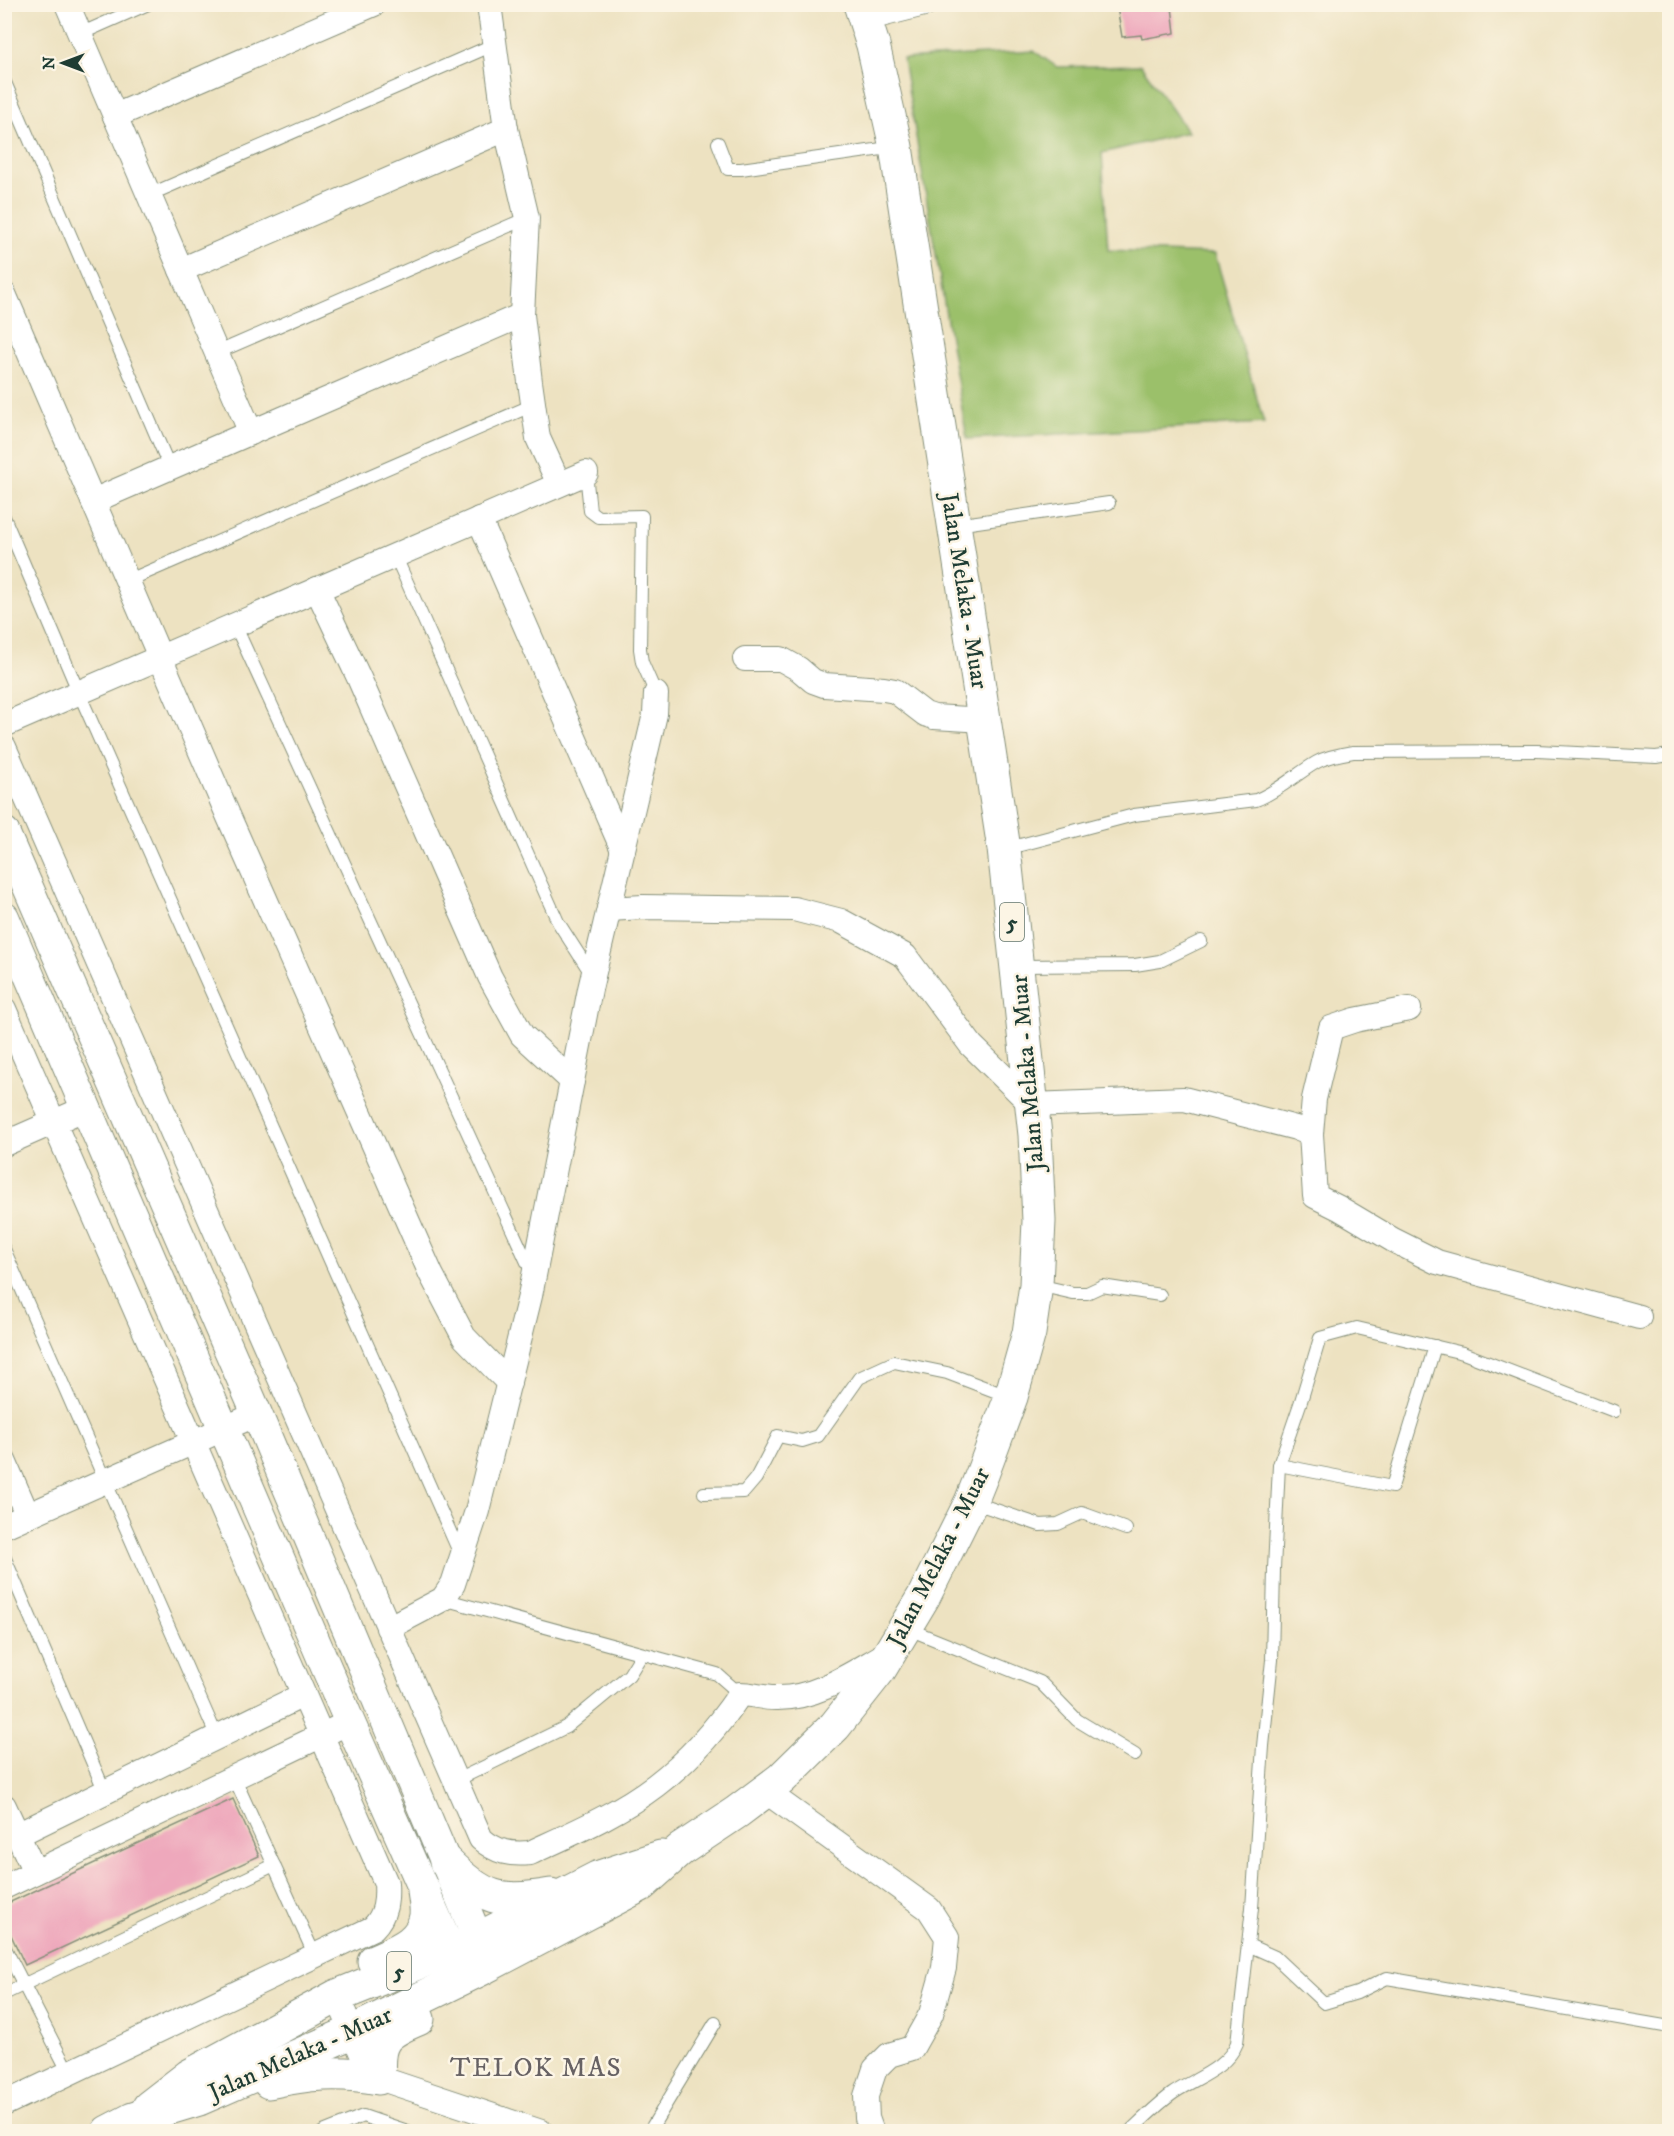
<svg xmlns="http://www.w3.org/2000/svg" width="1674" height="2136" font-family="'IM FELL DW Pica',serif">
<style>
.green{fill:#9bc06b;stroke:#5d7e50;stroke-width:1.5}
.building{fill:#eea8bc}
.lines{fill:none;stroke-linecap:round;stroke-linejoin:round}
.service-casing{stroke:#86907a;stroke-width:14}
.minor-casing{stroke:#86907a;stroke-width:26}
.tertiary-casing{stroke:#86907a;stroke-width:32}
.primary-casing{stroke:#86907a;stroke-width:35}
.service{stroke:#fff;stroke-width:12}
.minor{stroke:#fff;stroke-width:24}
.tertiary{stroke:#fff;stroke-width:30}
.primary{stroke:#fff;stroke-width:33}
.labels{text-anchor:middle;stroke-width:5;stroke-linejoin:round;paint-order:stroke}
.shield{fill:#fcf5e5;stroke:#617469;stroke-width:1.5}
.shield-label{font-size:22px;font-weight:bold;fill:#1f3d34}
.street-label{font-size:24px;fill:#1f3d34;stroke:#fcf5e5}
.quarter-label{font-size:27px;letter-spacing:1.5px;fill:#676264;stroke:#fcf5e5}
</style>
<rect width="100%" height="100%" fill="#fcf5e5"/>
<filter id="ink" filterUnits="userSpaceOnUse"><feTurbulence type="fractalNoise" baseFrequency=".0167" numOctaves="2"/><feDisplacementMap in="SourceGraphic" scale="12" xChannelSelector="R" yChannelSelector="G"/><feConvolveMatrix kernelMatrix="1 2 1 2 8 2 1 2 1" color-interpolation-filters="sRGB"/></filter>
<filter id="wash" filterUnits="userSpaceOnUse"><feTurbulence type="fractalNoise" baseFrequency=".008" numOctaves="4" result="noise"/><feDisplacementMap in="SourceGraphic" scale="24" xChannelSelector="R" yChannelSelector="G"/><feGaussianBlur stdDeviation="1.35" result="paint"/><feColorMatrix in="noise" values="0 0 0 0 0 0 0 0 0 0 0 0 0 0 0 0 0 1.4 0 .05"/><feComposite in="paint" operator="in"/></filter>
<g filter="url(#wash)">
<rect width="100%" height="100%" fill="#ede2c1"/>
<path class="green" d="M1034 51 1057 67 1141 65 1188 132 1102 153 1108 250 1215 254 1264 423 967 439 903 59Z"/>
<g id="blocks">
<g class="building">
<path d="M1132 4H1161L1162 9 1172 7 1175 33 1142 39 1141 35 1122 37 1117 7Z"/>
<path d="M233 1799 259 1856 25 1965 4 1920V1905Z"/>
</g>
</g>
</g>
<g filter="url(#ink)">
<use href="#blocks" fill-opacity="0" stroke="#86907a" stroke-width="1.5"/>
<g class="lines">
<defs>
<g id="service">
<path d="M80 34 148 4"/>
<path d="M4 80 170 468"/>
<path d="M718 143 728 169H741L896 147"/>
<path d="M149 195 493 45"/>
<path d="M216 353 527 218"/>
<path d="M586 473 590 511 598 517 642 516 640 649 642 662 656 694"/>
<path d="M4 517 79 693 460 1554"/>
<path d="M956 525 1109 503"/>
<path d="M395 555 558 922 592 975"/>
<path d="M127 581 533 405"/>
<path d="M235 625 532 1273"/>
<path d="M1005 849 1134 815 1256 800C1279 791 1296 774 1317 762 1328 756 1341 754 1353 752L1537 751 1656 757 1670 755"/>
<path d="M1018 966 1135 965 1160 961 1201 941"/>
<path d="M4 1249 217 1737"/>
<path d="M1038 1285 1073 1293H1087L1102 1286 1160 1295"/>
<path d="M1279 1465 1392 1487 1435 1346"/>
<path d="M704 1493 744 1492 756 1478 778 1436 802 1441 818 1436 859 1378 894 1362 947 1373 1010 1397"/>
<path d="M972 1502 1040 1525 1058 1524 1082 1513 1126 1529"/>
<path d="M4 1556 105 1792"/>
<path d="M443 1599 717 1674 740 1694"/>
<path d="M906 1628 1040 1682 1077 1720 1135 1755"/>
<path d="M234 1777 315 1956"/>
<path d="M455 1781 566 1727 629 1675 642 1654"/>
<path d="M1248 1945 1275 1957 1324 2003 1357 1993 1387 1978 1670 2027"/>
<path d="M4 1946 69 2073"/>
<path d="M4 1994 274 1865"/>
<path d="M323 2132 363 2116 410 2132"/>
<path d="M649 2132 715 2023"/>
<path d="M1129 2132C1143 2119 1157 2105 1172 2094 1193 2079 1227 2069 1237 2043L1252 1908 1263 1746 1272 1660 1274 1569 1279 1465 1301 1401 1320 1338 1357 1328 1463 1353 1614 1411"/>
</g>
<g id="minor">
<path d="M67 4 251 433"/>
<path d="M489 4 506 129 527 218 522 315 530 382 538 438 559 484"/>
<path d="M865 19 924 4"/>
<path d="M115 116 374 4"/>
<path d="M181 270 506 129"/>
<path d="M4 294 228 815 431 1274 464 1337 509 1383"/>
<path d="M93 501 522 315"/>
<path d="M479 519 623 850"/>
<path d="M317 589 359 678 490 977 522 1035 572 1081"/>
<path d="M745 659H781L799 669 813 681 824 685 884 689 895 691 925 714 934 717 985 720"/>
<path d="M4 725 586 473"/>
<path d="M4 747 481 1839C496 1852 510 1855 530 1853 573 1833 618 1814 656 1785 689 1760 717 1728 740 1694 753 1694 765 1699 778 1698 817 1698 852 1673 886 1654"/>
<path d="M609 909 643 907 794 909 841 921 905 956 971 1045 1032 1105 1184 1099 1296 1128 1311 1134 1315 1196 1339 1208 1393 1240 1437 1262 1639 1317"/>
<path d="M4 1009 386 1883C387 1900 386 1915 373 1928L4 2104"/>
<path d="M1311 1134 1314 1099 1331 1028 1355 1020 1409 1009"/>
<path d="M4 1144 86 1108"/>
<path d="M4 1461 28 1516"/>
<path d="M4 1526 257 1414"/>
<path d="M388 1628 443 1599 453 1584 477 1511 530 1296 590 989 655 714 656 694"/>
<path d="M768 1793 929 1909 947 1937 944 1968 931 2014 912 2048 889 2055 875 2069 866 2096 867 2118 872 2132"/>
<path d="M4 1806 35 1872"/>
<path d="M17 1835 303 1695"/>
<path d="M4 1887 337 1728"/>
<path d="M337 1996 364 2059 379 2078 541 2132"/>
</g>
<g id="tertiary">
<path d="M4 832 257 1414 478 1939 481 1961"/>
<path d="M4 917 350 1723 451 1951 471 1963"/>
</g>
<g id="primary">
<path d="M446 1862C483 1899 500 1904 551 1895"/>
<path d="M374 1961C396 1951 422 1943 426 1916 427 1908 425 1899 424 1891"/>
<path d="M269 2082C308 2073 340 2071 379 2078 376 2040 384 2033 418 2019"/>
<path d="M149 2107 189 2076 337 1996 478 1939 597 1878 661 1857"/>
<path d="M108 2132 133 2119 199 2099 352 2032 481 1969 641 1885 680 1850 737 1812 781 1779 835 1726 880 1669 924 1596 971 1502 983 1472 1011 1397 1029 1333 1036 1285 1039 1221 1035 1135 1004 849 896 147 873 45 860 4"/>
</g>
</defs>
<use href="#service" class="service-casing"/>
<use href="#minor" class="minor-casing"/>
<use href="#tertiary" class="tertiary-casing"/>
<use href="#primary" class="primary-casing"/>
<use href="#service" class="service"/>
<use href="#minor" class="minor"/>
<use href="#tertiary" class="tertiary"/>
<use href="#primary" class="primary"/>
</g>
</g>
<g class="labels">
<g class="shield">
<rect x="1000" y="903" width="24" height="38" rx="4.5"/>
<rect x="387" y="1952" width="24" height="38" rx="4.5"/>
</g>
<g class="shield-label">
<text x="1012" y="930">5</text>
<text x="399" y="1979">5</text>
</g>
<g class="street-label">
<text transform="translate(965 591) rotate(81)" y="8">Jalan Melaka - Muar</text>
<text transform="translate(1027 1073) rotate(-95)" y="8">Jalan Melaka - Muar</text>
<text transform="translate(938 1557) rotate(-63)" y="8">Jalan Melaka - Muar</text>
<text transform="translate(300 2053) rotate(-24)" y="8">Jalan Melaka - Muar</text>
</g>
<g class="quarter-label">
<text x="536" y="2076">TELOK MAS</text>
</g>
</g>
<rect width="1674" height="2136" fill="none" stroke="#fcf5e5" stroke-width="24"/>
<g transform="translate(63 63) rotate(270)" stroke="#fcf5e5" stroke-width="4.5" paint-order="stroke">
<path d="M0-4.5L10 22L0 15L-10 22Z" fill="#1f3d34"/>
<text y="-9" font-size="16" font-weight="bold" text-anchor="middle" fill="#1f3d34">N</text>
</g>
</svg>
